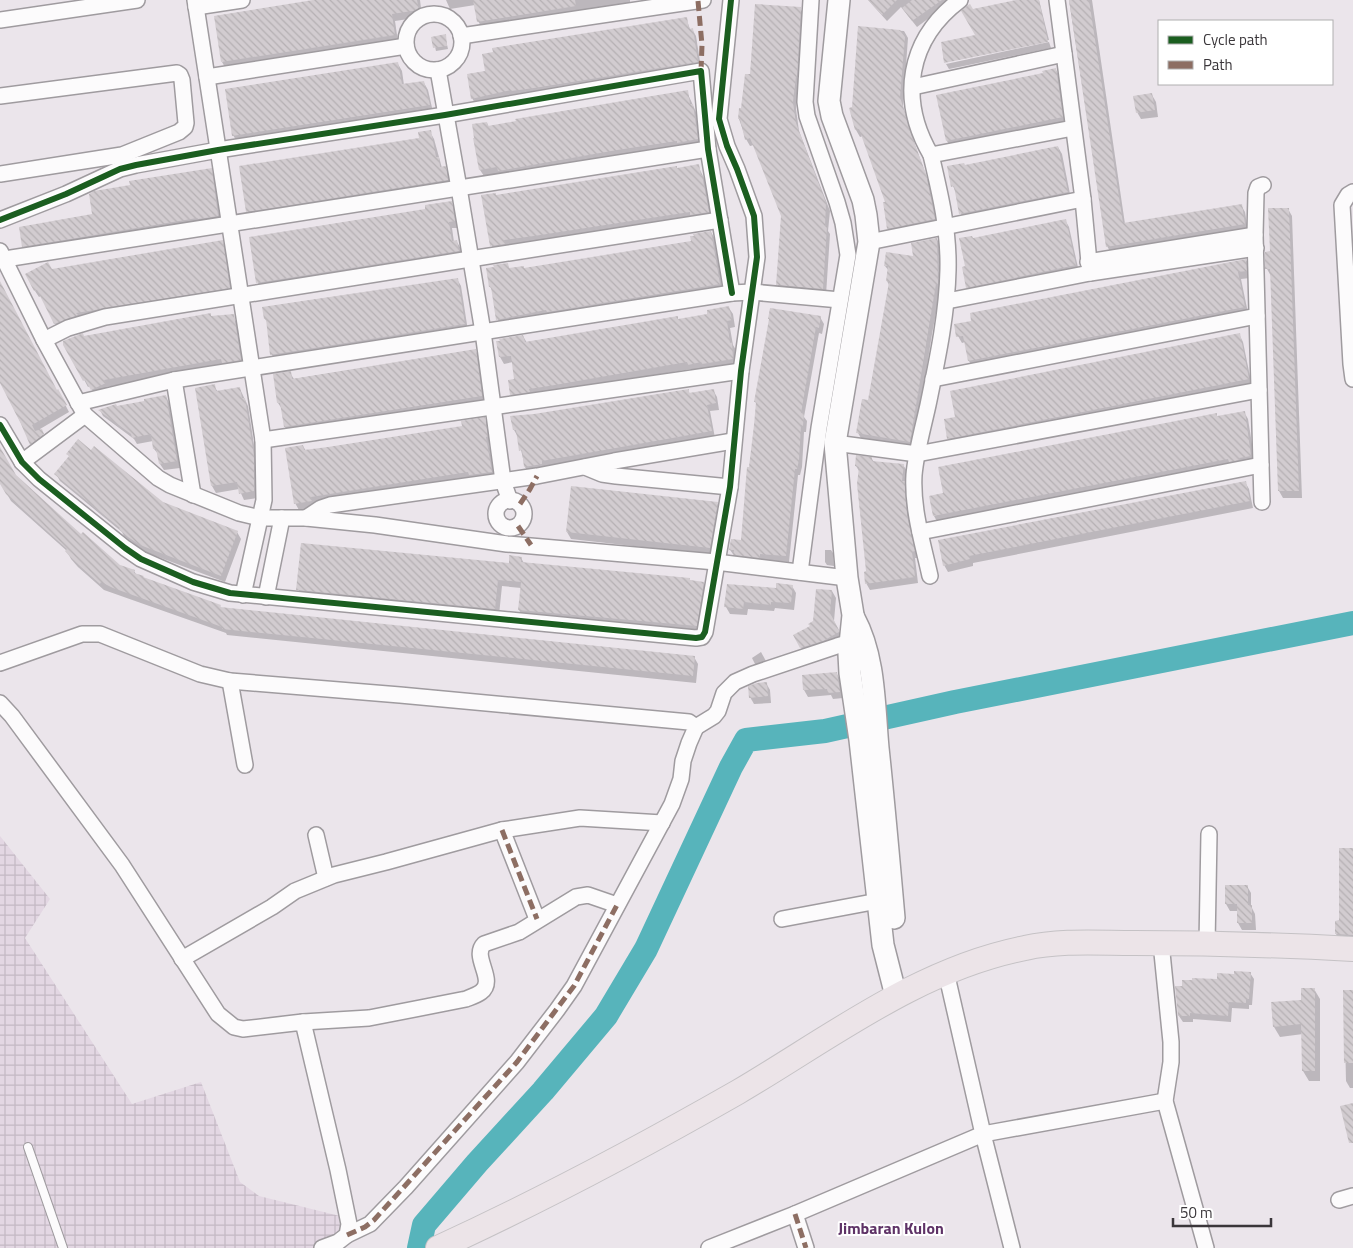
<svg xmlns="http://www.w3.org/2000/svg" width="1353" height="1248" font-family="'Titillium Web',sans-serif">
<style>
.industrial{fill:url(#industrial-grid)}
.shadow{fill:#0003}
.lines{fill:none;stroke-linecap:round;stroke-linejoin:round}
.river{stroke:#57b4bb;stroke-width:24}
.building{fill:url(#building-back-hatch)}
.lane-casing{stroke:#9f9b9f;stroke-width:10}
.street-casing{stroke:#9f9b9f;stroke-width:18}
.secondary-casing{stroke:#9f9b9f;stroke-width:24}
.primary-casing{stroke:#c5c2c5;stroke-width:26}
.lane{stroke:#fcfbfc;stroke-width:8}
.street{stroke:#fcfbfc;stroke-width:15}
.secondary{stroke:#fcfbfc;stroke-width:21}
.primary{stroke:#ece4e8;stroke-width:24}
.quiet{stroke:#8d6e63;stroke-width:5;stroke-dasharray:10 5;stroke-linecap:butt}
.cycleway-casing{stroke:#fff;stroke-width:9}
.cycleway{stroke:#1b5e20;stroke-width:6}
.labels{text-anchor:middle;stroke-width:4;stroke-linejoin:round;paint-order:stroke}
.quarter-label{font-size:16px;font-weight:bold;fill:#5e3266;stroke:#fff}
</style>
<defs>
<pattern id="industrial-grid" width="8" height="8" patternUnits="userSpaceOnUse" patternTransform="scale(1.25)"><rect width="8" height="8" fill="#e3d7e3"/><path d="M0 4h8M4 0v8" fill="none" stroke="#c4b9c4"/></pattern>
<pattern id="building-back-hatch" width="6" height="6" patternUnits="userSpaceOnUse" patternTransform="scale(1.25)"><rect width="6" height="6" fill="#d2ccd0"/><path d="M-1 5l2 2M0 0l6 6M5-1l2 2" fill="none" stroke="#b5b0b3"/></pattern>
</defs>
<rect width="100%" height="100%" fill="#ebe5eb"/>
<path class="industrial" d="M0 836 50 899 25 938 132 1104 201 1082 240 1182 259 1196 348 1218 349 1224 322 1248H0Z"/>
<g class="shadow">
<path d="M320 0H420L422 17 395 21 398 42 226 69 222 62Z"/>
<path d="M446 0H630V4L482 28 478 21 475 5 450 9Z"/>
<path d="M868 0H950L945 6 917 27 901 7 887 21Z"/>
<path d="M1023 0H1039L1049 40 946 61V64L943 43 977 36 963 11 969 6 972 10Z"/>
<path d="M1069 0H1092L1125 224 1241 205 1245 212 1248 231 1111 253 1107 246Z"/>
<path d="M800 8 804 15 796 109 799 131 830 211 828 231 830 234 826 295 781 291 777 284 782 216 754 145 750 146 746 139 739 119 751 76Z"/>
<path d="M686 18 690 29H692L696 36 701 68 476 105 472 98 486 72Z"/>
<path d="M859 28 904 31 908 38 903 106 915 145 929 183 938 226 892 235 888 228 887 203 863 136 860 137 856 130 850 109 853 108Z"/>
<path d="M445 36 448 49 436 51 433 38Z"/>
<path d="M1049 42 1051 48 949 69 946 64Z"/>
<path d="M398 64 402 71 404 85 424 83 428 90 433 112 237 142 233 135Z"/>
<path d="M1056 70 1060 77 1066 124 951 148 947 141 938 96 1044 74Z"/>
<path d="M687 92 696 112 701 145 503 177 501 174 484 176 480 170 474 139 487 123 489 127Z"/>
<path d="M1152 95 1156 102 1158 117 1141 119 1137 112Z"/>
<path d="M430 132 434 139 442 168 445 167 449 174 451 187 252 218 248 211 420 139Z"/>
<path d="M1058 147 1062 154 1071 199 965 221 961 214 956 193 953 186 965 166Z"/>
<path d="M698 166 706 182 712 219 495 252 492 246 483 196H497Z"/>
<path d="M211 170 215 177 221 223 27 253 23 246 93 215Z"/>
<path d="M451 202 455 209 458 228H452L454 242H457L461 249 462 258 262 290 258 283 250 238 427 210Z"/>
<path d="M1288 209 1292 216 1302 498H1283L1279 491 1271 276 1267 269 1266 253H1271Z"/>
<path d="M1065 220 1069 227 1079 272 971 294 967 287 966 267 973 240Z"/>
<path d="M711 232 715 239 723 291 502 326 498 320 494 293 490 287 507 264 510 269H524L693 242Z"/>
<path d="M937 239 941 247 942 291H940L932 334 914 449 862 440 858 433 869 401 889 285 887 281 889 271 885 266 915 258Z"/>
<path d="M222 241 226 248 233 294 59 331 41 296 39 297 35 291 51 270Z"/>
<path d="M1246 260 1250 267V278L1241 279 1248 313 973 368 969 361 965 342 962 343 958 336Z"/>
<path d="M457 279 461 286 468 331 276 362 272 355 267 322 265 319Z"/>
<path d="M0 283 57 392 58 391 69 412 40 429 47 441 34 450 0 380Z"/>
<path d="M729 308 733 314 735 327 730 328 733 345 736 350 737 365 693 371 691 369 553 392 515 401 511 394 516 380 513 362 504 364 500 357 498 342 523 336 527 343 677 318 679 320 709 315Z"/>
<path d="M210 314 212 317 233 316 237 323 244 367 225 366 106 387 108 391 96 397 90 386 88 387 65 344 84 337Z"/>
<path d="M820 317 824 324 822 334 819 333 804 417 807 421 806 432H804L802 467 800 475H798L789 562 763 560V564L738 561 730 550 742 541 757 404 755 402Z"/>
<path d="M1239 334 1243 342 1252 386 953 445 949 438Z"/>
<path d="M475 350 479 357 485 402 289 434 285 427 282 409 278 403 290 373 294 379Z"/>
<path d="M214 386 218 392 240 389 248 406 257 464 258 498 244 500 239 489 216 493 212 486 197 389Z"/>
<path d="M688 390 690 394 713 390 717 397 719 410 710 411 715 438 529 474 525 467 518 437 514 430 512 417 534 416Z"/>
<path d="M166 396 169 403 180 468 164 470 160 464 159 455 154 449 153 441 137 444 134 439 103 416 100 410 146 402Z"/>
<path d="M1244 412 1248 419 1255 463 938 523 934 516 1218 418Z"/>
<path d="M484 419 488 426 491 443H489L495 479 299 510 295 503 303 446 306 451 464 427Z"/>
<path d="M0 449 15 476 81 536 119 566 134 571 136 574 144 578 220 606 222 609 694 657 698 664 696 683 227 635 226 633 104 590 78 567 71 559 67 551 11 501 0 482Z"/>
<path d="M68 454 163 503 237 532 241 539 225 582 145 552 124 536 122 532 60 481 56 474 70 458Z"/>
<path d="M872 459 874 462 903 465 907 471 906 485 907 488 910 522 917 558H915L918 583 870 590 866 583 867 572 859 471 856 466Z"/>
<path d="M1245 482 1249 489 1253 508 973 563V566L948 572 944 565 940 541Z"/>
<path d="M572 487 717 503 721 510 713 555 571 539 567 532Z"/>
<path d="M825 550H831L833 553 834 566 827 565 825 562Z"/>
<path d="M521 558 524 563 703 583 707 590 700 633 523 617 519 610 521 588 502 586 499 615 302 596 298 589 510 564Z"/>
<path d="M792 586 796 593 794 610 775 608 774 611 748 609 747 615 730 614 726 607 777 589Z"/>
<path d="M832 591 836 598 834 621 842 638 805 655 795 636 811 627Z"/>
<path d="M761 652 767 663 756 666 752 658Z"/>
<path d="M837 674 841 681 843 698 833 699 831 695 808 697 804 690 803 676Z"/>
<path d="M766 683 770 690 771 703 754 704 750 697Z"/>
<path d="M1353 849V945L1342 944 1336 934 1340 922Z"/>
<path d="M1247 886 1251 893V906L1255 914 1256 930H1242L1238 923V911H1230L1226 904Z"/>
<path d="M1250 973 1254 979 1252 1005H1249V1009L1232 1008 1231 1022 1193 1019V1022H1183L1179 1016 1218 981 1235 975Z"/>
<path d="M1314 989 1320 999V1081H1309L1303 1071V1034L1280 1037 1274 1027Z"/>
<path d="M1344 991 1353 993V1088H1350L1346 1081Z"/>
</g>
<g class="lines">
<path class="river" d="M419 1248 424 1225 477 1163 543 1091 606 1016 646 949 731 767 746 740 825 731 955 702 1353 623"/>
</g>
<g class="building">
<path d="M313 0H417L419 10 392 14 395 35 221 62 214 16Z"/>
<path d="M473 0H575L576 6 477 22Z"/>
<path d="M868 0H897L882 15Z"/>
<path d="M912 0H942L912 21 902 8Z"/>
<path d="M1016 0H1039L1048 42 944 63 941 42 975 35 961 11 968 5 970 4 973 9Z"/>
<path d="M1069 0H1089L1123 223 1242 204 1245 224 1106 247Z"/>
<path d="M755 4 801 7 797 77 796 76 793 102 796 123 826 203 825 226H827L823 289 776 285 781 216 750 138 745 140 740 119H738L739 108H741L745 74H750Z"/>
<path d="M687 17 689 29 693 28 698 62 534 88 511 91V90L471 99 467 74 485 71 482 54 493 52 492 48Z"/>
<path d="M858 26 900 30 905 37 900 97 912 137 926 174 935 219 887 229 883 202H885L859 129 855 130 849 108 852 107Z"/>
<path d="M446 34 447 46 433 48 431 37Z"/>
<path d="M398 62 402 84 424 81 430 105 232 136 225 89Z"/>
<path d="M1056 68 1063 117 946 141 936 95 1043 73 1042 71Z"/>
<path d="M688 90 690 104H693L698 139 677 143V141L617 150 498 171 497 167 479 170 473 138H474L472 124 487 122 488 126 516 121 515 119Z"/>
<path d="M1152 93 1155 110 1136 113 1133 96Z"/>
<path d="M431 130 436 157H439L440 167 446 166 448 180 246 212 239 166 419 138 418 132Z"/>
<path d="M1058 146 1068 192 959 214 954 186 951 187 947 166 964 163 965 165Z"/>
<path d="M699 164 701 175H702L709 212 690 215V212L534 236 504 240 505 244 490 246 481 195 496 193V195L677 166V168Z"/>
<path d="M212 168 218 216 198 219 197 218 22 247 19 227 92 214 89 194 94 191 130 185 129 181Z"/>
<path d="M452 201 455 221 449 222 452 241 457 240 459 251 256 283 249 237 425 209V205Z"/>
<path d="M1268 208H1289L1299 491H1278L1270 269H1265V252L1270 251Z"/>
<path d="M1066 219 1076 265 966 288 962 267 965 266 959 238 972 236 973 238Z"/>
<path d="M711 231 720 284 547 312 546 310 496 320 491 287H489L486 268 494 267 493 265 508 263 509 268 524 266V268L691 241 690 236H694L693 234Z"/>
<path d="M937 238 938 284H936L929 326 910 442 856 433 862 399 868 400 889 282 886 281 888 266H884L886 252 913 256 911 243Z"/>
<path d="M223 240 230 288 76 313 78 315 54 324 37 290 34 291 25 274 48 262 52 269Z"/>
<path d="M1246 259 1247 271 1238 272 1245 307 968 361 963 336 956 337 954 324 971 321 970 313Z"/>
<path d="M458 278 465 324 270 355 266 319H264L262 307Z"/>
<path d="M0 281 57 390 58 389 67 405 32 425 35 431 42 429 44 434 30 445 21 424 0 383Z"/>
<path d="M729 306 732 320 727 321 730 343 732 342 733 359 702 364 701 362 688 365 687 362 549 386 529 389 530 392 510 395 508 380 514 379 511 356 499 357 496 341H500L499 339 523 335 525 342 678 316V319L707 314V310Z"/>
<path d="M770 308 821 316 819 328 816 327 801 413H804L803 426 801 425 799 460 797 469H795L786 556 760 554V558L733 555 734 550H729L731 539 741 540 747 467H749L754 425 756 402H754L769 319H768Z"/>
<path d="M211 313V316L234 314 241 360 222 363 221 359 104 380 106 383 91 390 85 380 83 381 63 345V341L83 333 84 336Z"/>
<path d="M1240 333 1249 379 947 439 944 419 955 417 950 391Z"/>
<path d="M476 349 482 396 284 427 280 403H277L273 374 291 371 292 379Z"/>
<path d="M215 384 216 391 240 387 242 398H245L254 456V491L239 494 237 482 211 486 195 388Z"/>
<path d="M689 389V393L714 389 716 403 707 405 712 431 542 461V464L524 467 522 450 519 451 516 430H513L510 416 534 414Z"/>
<path d="M166 395 177 461 159 464 156 449H153L151 434 132 438 131 434 98 410 116 404 117 406 144 401V399Z"/>
<path d="M1245 411 1251 456 1239 458 1240 460 1229 462 1228 459 933 516 929 496 943 493 938 467 1217 413V416Z"/>
<path d="M485 417 488 436 486 437 492 472 469 475 468 472 311 497 312 501 294 504 285 448 303 445 304 450 328 447 462 426 461 421Z"/>
<path d="M78 439 91 450 94 446 163 502 238 531 221 576 140 545 128 537 119 529 120 528 54 474 69 456 66 454Z"/>
<path d="M0 447 16 475 81 534 83 532 120 565 135 570 134 573 144 576 143 577 221 605 220 607 695 656 693 676 222 629V627L113 588 101 582 100 584 73 560 65 551 67 549 6 494 0 484Z"/>
<path d="M856 455 872 457V461L904 464 902 481H905L907 515 915 551 912 552 915 577 865 584 864 572 866 571 857 484 859 467 855 466Z"/>
<path d="M1246 481 1250 501 969 556 970 559 943 566 938 540Z"/>
<path d="M571 486 718 502 710 548 566 532Z"/>
<path d="M301 543 509 563V555L522 557 521 562 690 578V580L704 582 697 626 518 610 521 582 498 580 495 609 308 591 296 590Z"/>
<path d="M776 583 793 585 791 603 771 602V605L744 602 743 609 724 607 727 584 776 588Z"/>
<path d="M816 589 832 590 830 613 839 630V632L823 641 800 648 793 635 810 626 808 624 813 621Z"/>
<path d="M837 672 840 692 828 693 827 689 803 690 802 675Z"/>
<path d="M767 682 768 696 749 698 748 686 757 683Z"/>
<path d="M1339 848H1353V935L1335 934V921L1339 920Z"/>
<path d="M1225 885H1248V905H1252V923H1237V904H1225Z"/>
<path d="M1234 971 1251 972 1249 999H1246V1003L1229 1002 1228 1016 1190 1013V1016H1178L1175 986H1182V980H1192V978L1217 979V973L1234 974Z"/>
<path d="M1301 988H1315V1071H1302L1301 1024 1273 1027 1271 1002 1301 1000Z"/>
<path d="M1343 990H1353V1063H1344Z"/>
<path d="M1353 1103V1143H1349L1340 1106Z"/>
</g>
<g class="lines">
<defs>
<path id="lane" d="M28 1147 63 1248"/>
<g id="street">
<path d="M195 0 263 440 264 500 243 595"/>
<path d="M1057 0 1083 199 1090 273"/>
<path d="M196 7 242 0"/>
<circle cx="434" cy="42" r="28"/>
<path d="M0 20 137 0"/>
<path d="M461 36 703 0"/>
<path d="M438 70 459 188 483 332 503 481 510 501"/>
<path d="M207 77 406 46"/>
<path d="M913 87 1064 54"/>
<path d="M0 96 177 73 180 75 182 80 186 123 185 127 179 132 122 155 0 174"/>
<path d="M931 155 1073 128"/>
<path d="M1353 192 1348 195 1342 205 1351 364 1353 379"/>
<path d="M0 220 66 194 120 169 136 165 218 150 445 115 701 71 708 149 732 293"/>
<path d="M869 242 1083 199"/>
<path d="M0 251 44 340 85 415 158 478 170 485 239 513 260 518H306L375 525 507 544 716 562 847 578"/>
<path d="M5 259 708 149"/>
<path d="M1088 262 1255 235"/>
<path d="M947 301 1090 273 1256 248"/>
<path d="M44 340 68 328 105 317 470 259 720 220"/>
<path d="M933 379 1257 316"/>
<path d="M174 380 193 495"/>
<path d="M78 403 174 380 732 293 752 292 840 300"/>
<path d="M0 425 22 462 39 479 125 548 141 559 193 582 230 593 696 638 702 637 705 632 730 487 741 371 757 257 754 216 737 169 727 146 719 119 731 0"/>
<path d="M263 440 741 371"/>
<path d="M835 443 917 454 1259 390"/>
<path d="M22 462 85 415"/>
<path d="M585 467 602 474 616 476 730 487"/>
<circle cx="510" cy="514" r="14"/>
<path d="M1262 502 1255 235 1256 193 1258 187 1263 185"/>
<path d="M306 518 321 508 330 505 537 476 614 461 733 441"/>
<path d="M920 532 1261 465"/>
<path d="M800 572 819 428 848 255 843 223 837 202 807 116 805 102 811 0"/>
<path d="M930 576C923 544 912 509 914 475 916 452 923 428 928 405 937 361 947 315 948 270 949 230 940 193 931 155 898 99 908 39 960 0"/>
<path d="M266 597 282 518"/>
<path d="M0 663 82 634H100L200 674 230 681 400 695 689 722 696 727 689 743 683 761 681 779 672 804 574 986 557 1010 517 1062 406 1187 370 1224 347 1235"/>
<path d="M230 681 245 765"/>
<path d="M0 703 12 716 122 865 218 1014 234 1027 243 1029 303 1022 338 1170 349 1224 347 1235 338 1242 322 1248"/>
<path d="M696 727 714 716 718 711 724 693 735 682 753 674 837 646 851 642 859 643"/>
<path d="M502 830 537 919"/>
<path d="M316 835 326 878"/>
<path d="M782 919 878 901"/>
<path d="M1161 943 1171 1042V1062L1165 1101 1206 1248"/>
<path d="M1207 944 1209 834"/>
<path d="M182 959 272 907 295 891 334 875 386 862 502 830 580 818 662 823"/>
<path d="M946 972 983 1134 1012 1248"/>
<path d="M303 1022 369 1018 466 999C471 997 477 995 481 992 497 980 471 957 484 944L519 932 576 897 588 895 617 905"/>
<path d="M1339 1200 1353 1196"/>
<path d="M795 1214 806 1248"/>
<path d="M709 1248 795 1214 983 1134 1165 1101"/>
</g>
<g id="secondary">
<path d="M839 0 829 101 832 116 863 200 866 215 869 242 835 443 847 578 853 615 849 654 850 673 860 740 883 945 896 996"/>
<path d="M854 618C875 657 874 704 878 748 884 804 889 861 894 918"/>
</g>
<path id="primary" d="M438 1248C540 1201 640 1148 738 1092 830 1038 918 969 1025 948 1061 940 1098 943 1134 943 1207 943 1280 945 1353 949"/>
</defs>
<use href="#lane" class="lane-casing"/>
<use href="#street" class="street-casing"/>
<use href="#secondary" class="secondary-casing"/>
<use href="#primary" class="primary-casing"/>
<use href="#lane" class="lane"/>
<use href="#street" class="street"/>
<use href="#secondary" class="secondary"/>
<use href="#primary" class="primary"/>
<g class="quiet">
<path d="M698 1 702 45 701 71"/>
<path d="M520 504 530 489 537 476"/>
<path d="M518 526 531 545"/>
<path d="M502 830 537 919"/>
<path d="M795 1214 806 1248"/>
<path d="M347 1235 365 1227 374 1220 517 1062 574 986 617 905"/>
</g>
<defs>
<g id="cycleway">
<path d="M0 220 66 194 120 169 136 165 218 150 445 115 701 71 708 149 732 293"/>
<path d="M0 425 22 462 39 479 125 548 141 559 193 582 230 593 696 638 702 637 705 632 730 487 741 371 757 257 754 216 737 169 727 146 719 119 731 0"/>
</g>
</defs>
<use href="#cycleway" class="cycleway-casing"/>
<use href="#cycleway" class="cycleway"/>
</g>
<g class="labels">
<g class="quarter-label">
<text x="891" y="1234">Jimbaran Kulon</text>
</g>
</g>
<rect x="1158" y="20" width="175" height="65" fill="#ffffff" stroke="#b0afb0"/>
<rect x="1168" y="36" width="25" height="8" fill="#1b5e20" stroke="#b0afb0"/>
<text x="1203" y="45" font-size="15" fill="#3a363a">Cycle path</text>
<rect x="1168" y="61" width="25" height="8" fill="#8d6e63" stroke="#b0afb0"/>
<text x="1203" y="70" font-size="15" fill="#3a363a">Path</text>
<path d="M1173 1218v8h98v-8" fill="none" stroke="#3a363a" stroke-width="2.5"/>
<text x="1180" y="1218" font-size="15" fill="#3a363a" stroke="#ffffff" stroke-width="4" paint-order="stroke">50 m</text>
</svg>
